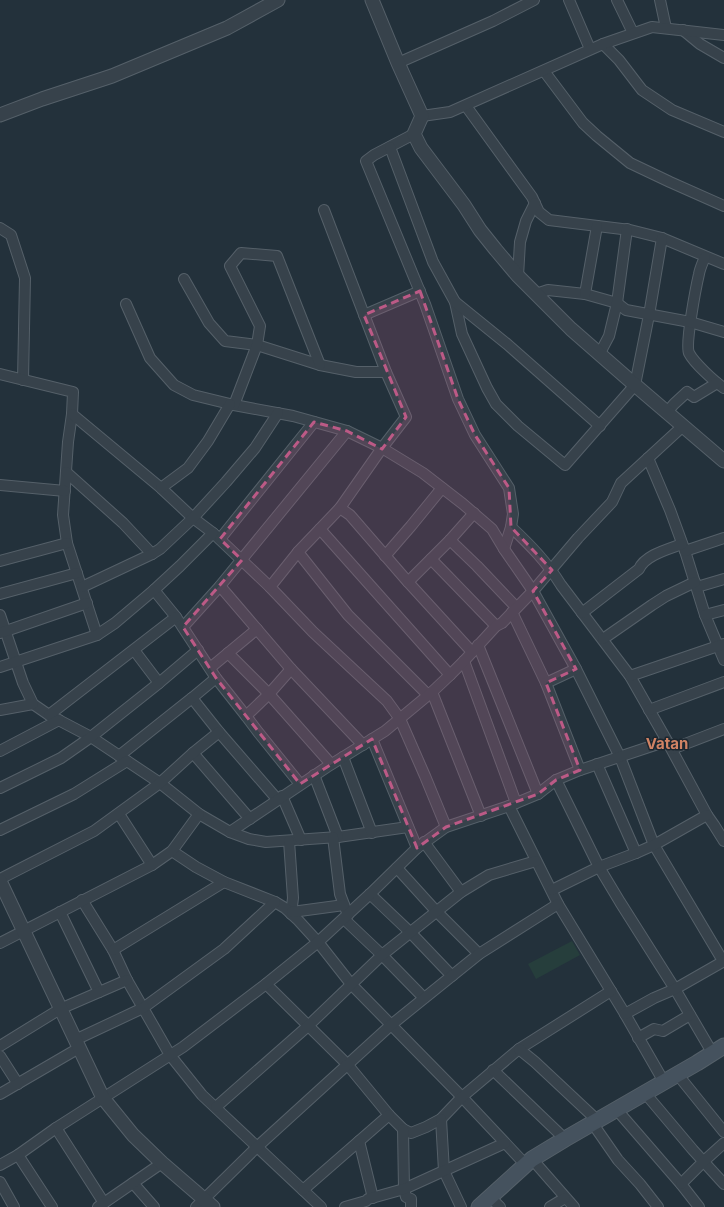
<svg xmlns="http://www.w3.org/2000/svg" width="724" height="1207" font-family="Inter,sans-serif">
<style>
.green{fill:#263e3c}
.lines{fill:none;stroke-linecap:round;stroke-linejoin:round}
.minor-casing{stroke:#556069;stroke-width:12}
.tertiary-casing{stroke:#556069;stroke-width:15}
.secondary-casing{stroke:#556069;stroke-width:17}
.minor{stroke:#37424b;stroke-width:10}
.tertiary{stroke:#37424b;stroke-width:13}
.secondary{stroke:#45525e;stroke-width:15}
.marked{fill:#bc5a86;fill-opacity:0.2;stroke:#bc5a86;stroke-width:3;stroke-dasharray:8 5;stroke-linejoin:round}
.labels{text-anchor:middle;stroke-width:3;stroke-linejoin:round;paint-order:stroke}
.district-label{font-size:15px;font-weight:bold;fill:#d18364;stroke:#1c2730}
</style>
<rect width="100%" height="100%" fill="#23313b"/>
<path class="green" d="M572 941 580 955 536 979 528 964Z"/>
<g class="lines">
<defs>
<g id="minor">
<path d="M569 0 590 49"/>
<path d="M617 0 633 33"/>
<path d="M660 0 666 28"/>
<path d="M683 30 700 44 724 58"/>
<path d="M603 44 619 60 642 90 672 110 724 132"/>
<path d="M398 63 493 21 534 0"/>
<path d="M544 71 583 123 597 136 630 163 670 182 724 206"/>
<path d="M466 106 532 197 539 212 549 220 630 230 662 238 724 264"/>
<path d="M422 116 450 112 603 44 652 27 724 35"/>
<path d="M414 134 374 155 366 161 425 304 458 399 475 435 509 488 513 514 511 527 504 549"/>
<path d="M390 147 433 262 455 302 462 334 487 388 496 404 518 426 565 465 635 385 649 315 662 238"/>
<path d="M0 228 11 235 25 278 23 380"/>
<path d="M705 257C703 262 700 268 699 274 696 287 685 344 689 353 694 363 715 382 724 388"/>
<path d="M518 276 520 242 526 221 535 203"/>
<path d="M184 279 209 323 225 341 257 345 320 365 356 372H386"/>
<path d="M536 294 548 290 585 294 617 303 626 310 690 322 724 332"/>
<path d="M585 294 597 226"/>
<path d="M455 302 507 344 600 426"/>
<path d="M126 304 150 358 174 385 193 395 234 405 293 416 347 431 382 448 423 473 463 504 492 529 504 549 533 591 576 669 620 757 654 845 723 961"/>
<path d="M364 315 420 291"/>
<path d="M600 353 609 336 617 303 627 229"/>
<path d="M0 374 73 392 72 414 68 442 63 515 67 543 97 635"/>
<path d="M234 405 257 345 260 326 230 266 241 253 277 256 320 365"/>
<path d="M667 412 674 404 687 392 694 397 717 383"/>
<path d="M72 414 161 488 193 518 213 533 270 587 313 632 387 701 400 719 425 776 446 827"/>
<path d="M648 458 670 510 685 551 705 615 724 660"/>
<path d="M66 472 123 523 152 554"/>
<path d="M0 485 65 491"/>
<path d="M161 488 188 468 208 441 230 404"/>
<path d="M340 508 350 515 408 582 472 652"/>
<path d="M511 527C530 545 547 562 561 585L630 676 667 741 707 815 714 825 724 841"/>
<path d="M320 529 450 675"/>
<path d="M220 539 314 422"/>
<path d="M450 540 477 566 516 607"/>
<path d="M685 551 724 538"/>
<path d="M298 552 348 615 428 695"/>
<path d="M385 556 411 526 442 488"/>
<path d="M431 559 496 626"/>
<path d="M0 561 67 543"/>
<path d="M408 582 450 540 474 513"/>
<path d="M220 586 291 669 363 745"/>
<path d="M82 587 152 554 160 549 193 518 226 482 255 448 278 413"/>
<path d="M270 587 298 552 340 508 382 448 406 417 386 372 324 210"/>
<path d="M697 587 724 579"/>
<path d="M154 590 176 617 216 678 246 716 258 732 300 784"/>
<path d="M0 594 77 573"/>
<path d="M512 612 546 683 580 770"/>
<path d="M582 613 639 569C645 555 669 549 682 544"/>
<path d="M0 615 23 683 33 704 49 715 91 737 160 783 199 814 230 832 249 839 266 842 338 837 408 827"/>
<path d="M705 615 724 610"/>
<path d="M183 627 220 586 347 431"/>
<path d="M0 633 87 603"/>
<path d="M603 639 652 605 666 596 695 582"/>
<path d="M478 645 538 794"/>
<path d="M134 650 159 683"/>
<path d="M228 653 269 694 331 764"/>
<path d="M464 661 516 803"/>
<path d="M0 667 97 635 115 623 154 590 180 566 213 533"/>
<path d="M210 668 257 629"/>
<path d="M630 676 724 644"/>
<path d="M546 683 576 669"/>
<path d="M432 692 481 816"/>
<path d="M192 698 219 732 277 799"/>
<path d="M0 710 33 704"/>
<path d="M649 710 724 682"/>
<path d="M49 715 176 617"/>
<path d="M246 716 269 694 291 669"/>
<path d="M372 739 417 848"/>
<path d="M672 749 724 729"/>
<path d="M0 751 59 720"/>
<path d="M193 753 250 819"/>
<path d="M119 756 192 698 216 678"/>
<path d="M343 757 372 833"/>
<path d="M597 764 636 853"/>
<path d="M314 775 338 837"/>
<path d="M556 780 599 867 620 902 675 989 713 1054"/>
<path d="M0 788 61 758 91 737 159 683 198 650"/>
<path d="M282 796 301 840"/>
<path d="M509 806 558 904 625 1014 664 1082"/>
<path d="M119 814 152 865"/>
<path d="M0 830 74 794 127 761"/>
<path d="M230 832 327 767 385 731 432 692 450 675 464 661 496 626 502 623 533 591 578 538 612 502 621 483 683 426"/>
<path d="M333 837 340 894 348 915"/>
<path d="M289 841 293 898 291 914"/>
<path d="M424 842 461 892"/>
<path d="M172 851 196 867 224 882 275 902 285 908 297 919 318 942 351 984 462 1097 525 1164"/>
<path d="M397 868 436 911 479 954"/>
<path d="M0 879 94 831 160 783 193 753 219 732"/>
<path d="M552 890 599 867 636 853 654 845 707 815"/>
<path d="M370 894 410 932 452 976"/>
<path d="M82 900 113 950 127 980 170 1055 202 1095 321 1207"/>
<path d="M60 912 99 992"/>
<path d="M292 912 344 905"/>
<path d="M344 919 382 955 424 998"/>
<path d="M0 943 152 865 172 851 199 814"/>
<path d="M113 950 224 882"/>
<path d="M266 984 347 1064 389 1115 403 1129 411 1133 426 1127 441 1119 462 1097 519 1049 611 991"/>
<path d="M625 1014 654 998 675 989 724 961"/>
<path d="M638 1038 654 1029 663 1031 690 1015"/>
<path d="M75 1040 143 1008 224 949 275 902"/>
<path d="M0 1046 60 1009 127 980"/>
<path d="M519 1049 535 1062 598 1121"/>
<path d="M0 1056 18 1084"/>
<path d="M493 1070 565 1139"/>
<path d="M678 1075 724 1132"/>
<path d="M645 1093 693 1150 724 1184"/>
<path d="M0 1094 79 1048"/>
<path d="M216 1107 308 1026 382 955 461 892 489 875 536 861"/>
<path d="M617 1110 681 1184 699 1207"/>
<path d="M441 1119 444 1171 461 1207"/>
<path d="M593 1124 618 1160 640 1184 658 1207"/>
<path d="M56 1128 104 1203"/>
<path d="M403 1129 404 1189 406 1197 411 1199V1207"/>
<path d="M359 1141 373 1198"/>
<path d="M18 1155 52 1207"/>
<path d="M532 1159 574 1207"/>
<path d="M0 1165 18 1155 56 1128 183 1047 266 984 318 942 370 894 417 848 446 827 509 806 538 794 556 780 580 770 667 741"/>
<path d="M0 1182 14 1207"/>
<path d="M133 1183 154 1207"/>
<path d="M681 1184 704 1161 724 1143"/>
<path d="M303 1190 389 1115"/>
<path d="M489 1196 500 1207"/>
<path d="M98 1207 162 1163"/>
<path d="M196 1207 257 1147 391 1025 479 954 558 904"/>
<path d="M345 1207 366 1201 368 1199 404 1189 505 1143"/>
<path d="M550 1207 565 1198"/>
</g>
<g id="tertiary">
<path d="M372 0 398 63 422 116 414 134 421 148 464 205 480 230 496 250 518 276 571 329 635 385 724 461"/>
<path d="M0 115 42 99 112 76 227 28 278 0"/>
<path d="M0 881 103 1098 133 1135 162 1163 213 1207"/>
</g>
<path id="secondary" d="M479 1207 532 1159 565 1139 697 1063 724 1046"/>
</defs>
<use href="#minor" class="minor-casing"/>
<use href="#tertiary" class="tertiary-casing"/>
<use href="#secondary" class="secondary-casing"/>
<use href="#minor" class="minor"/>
<use href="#tertiary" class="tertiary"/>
<use href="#secondary" class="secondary"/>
</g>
<path class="marked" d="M420 291 458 399 475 435 509 488 511 527 552 570 533 591 576 669 546 683 580 770 556 780 538 794 446 827 417 848 372 739 300 784 216 678 183 627 242 560 220 539 314 422 347 431 382 449 406 417 364 315Z"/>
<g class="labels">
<g class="district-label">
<text x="667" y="749">Vatan</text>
</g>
</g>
</svg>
